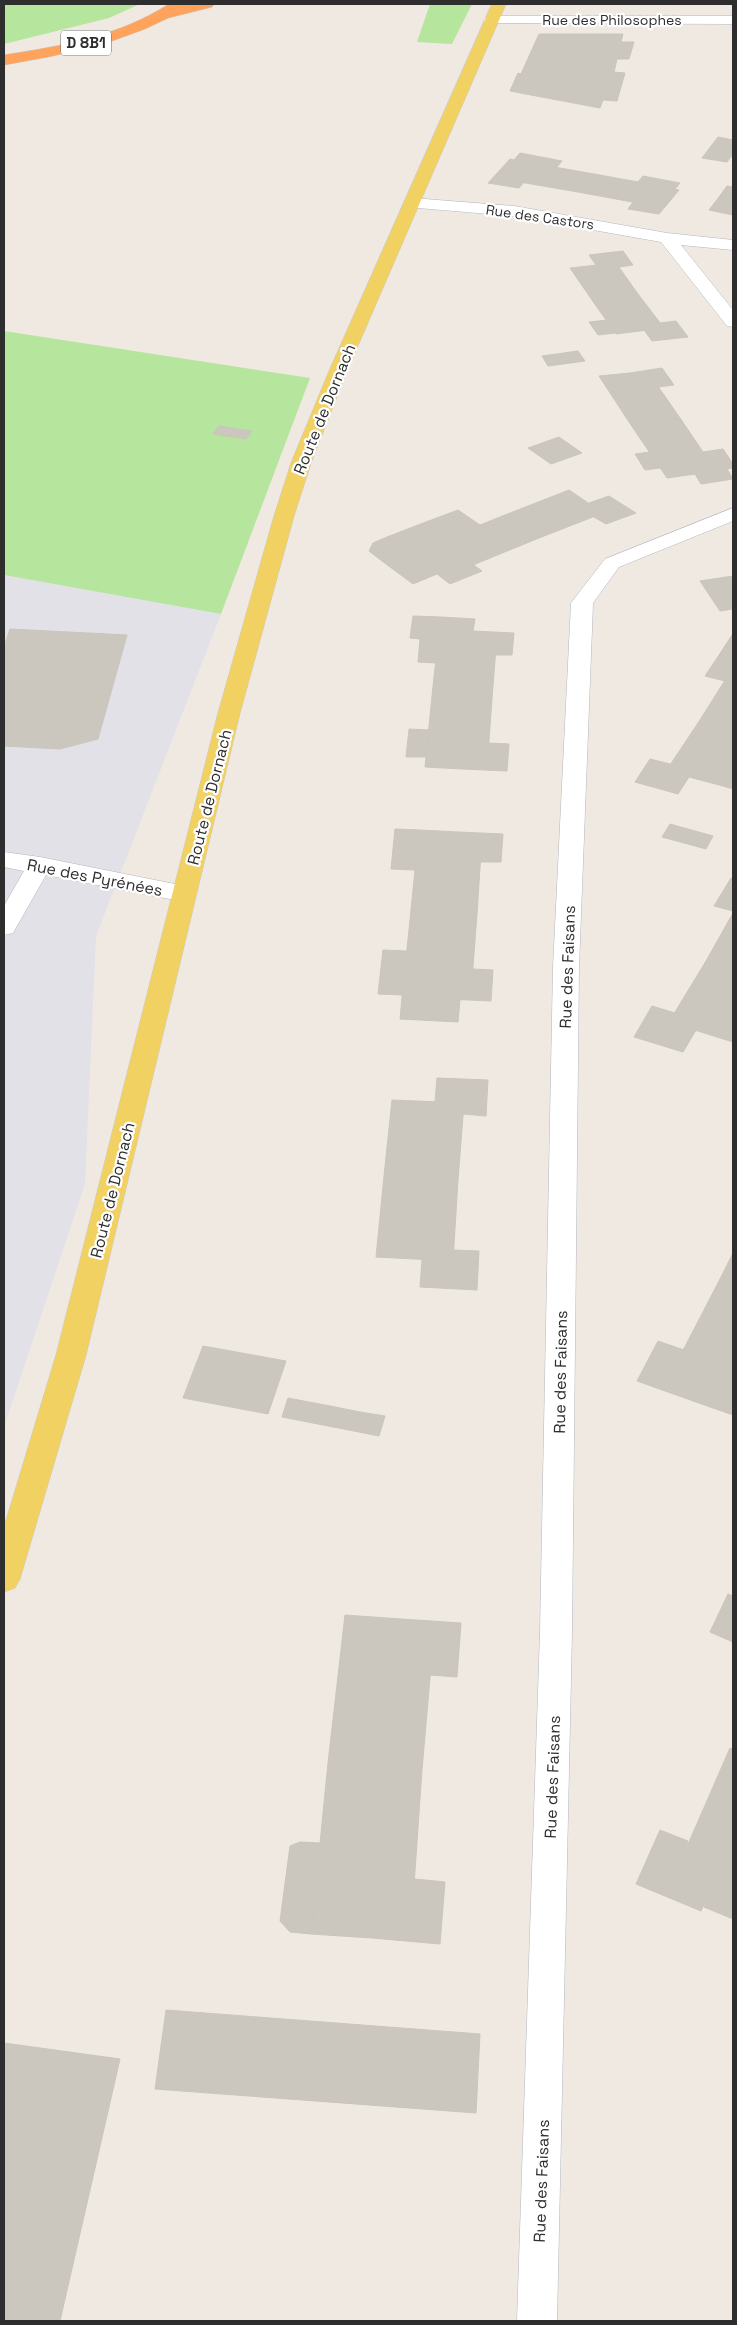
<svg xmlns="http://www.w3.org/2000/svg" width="737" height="2325" font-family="'Space Grotesk',sans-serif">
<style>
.industrial{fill:#e3e1e8}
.green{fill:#b6e59e}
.building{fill:#cbc7bf;stroke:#cbc5ba}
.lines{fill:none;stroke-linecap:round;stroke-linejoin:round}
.minor-casing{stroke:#b4b7c1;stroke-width:1}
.major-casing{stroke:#c9c9c9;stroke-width:1}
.highway-casing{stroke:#c9c9c9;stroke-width:1}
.minor{fill:#fff;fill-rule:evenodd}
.major{fill:#f2d163;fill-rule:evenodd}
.highway{fill:#ffa35c;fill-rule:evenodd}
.labels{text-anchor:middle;stroke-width:4.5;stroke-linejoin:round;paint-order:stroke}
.far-street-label{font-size:14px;fill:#2e2e2e;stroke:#fff}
.shield{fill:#fff;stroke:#6d6d6d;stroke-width:1}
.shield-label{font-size:15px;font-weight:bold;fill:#2e2e2e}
.street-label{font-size:16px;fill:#2e2e2e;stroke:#fff}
</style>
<rect width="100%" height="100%" fill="#efe9e1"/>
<path class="industrial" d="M4 575 221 614 96 936 85 1184 4 1427Z"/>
<g class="green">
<path d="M4 4H140L109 18 4 44Z"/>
<path d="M430 4H472L452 44 417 42Z"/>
<path d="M4 331 310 378 221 614 4 575Z"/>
</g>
<g class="building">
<path d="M539 34H623L621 42H634L629 59H617L614 72 625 73 617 101 603 100 600 108 510 91 518 73 521 74Z"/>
<path d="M718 137 733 140V154L727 162 702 158Z"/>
<path d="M520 153 562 161 556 168 514 160Z"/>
<path d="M510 159 514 160 594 174 578 192 514 181 521 173 500 170Z"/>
<path d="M500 170 521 173 514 181 524 182 519 188 488 183Z"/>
<path d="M594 174 638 182 679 190 670 201 649 197 643 204 578 192Z"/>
<path d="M643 176 680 183 675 189 638 182Z"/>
<path d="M727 186 733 187V200L719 197Z"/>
<path d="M649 197 670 201 659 214 628 209 633 202 643 204Z"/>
<path d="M719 197 733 200V215L709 210Z"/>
<path d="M623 251 633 265 619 267 616 263 596 265 589 255Z"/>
<path d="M616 263 638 294 592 300 570 268Z"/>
<path d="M638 294 664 328 616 334 592 300Z"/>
<path d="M607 320 615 333 598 335 589 322Z"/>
<path d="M676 321 688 337 652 341 644 330 664 328 660 323Z"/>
<path d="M578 351 585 361 548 366 542 356Z"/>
<path d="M662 368 674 385 658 387 655 382 637 384 630 373Z"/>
<path d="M630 373 637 384 655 382 680 418 631 425 599 376Z"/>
<path d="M680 418 703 452 723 449 733 464V468L727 469 733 479 701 484 695 474 667 478 631 425Z"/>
<path d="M219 426 252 431 246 439 213 434Z"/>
<path d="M559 437 582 453 551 464 528 448Z"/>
<path d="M650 452 660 468 645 470 635 454Z"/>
<path d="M569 490 603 513 539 538 505 515Z"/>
<path d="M609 496 636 513 606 524 594 517 603 513 589 503Z"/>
<path d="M458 510 480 525 440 541 418 525Z"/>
<path d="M505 515 539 538 473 565 440 541Z"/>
<path d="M418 525 440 541 482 571 450 584 437 574 413 584 382 561 406 551 387 537Z"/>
<path d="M387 537 406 551 382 561 369 551 373 543Z"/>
<path d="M733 576V609L720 611 700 581Z"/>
<path d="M413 616 441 617 436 663 418 662 420 639 410 638Z"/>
<path d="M441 617 475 619 473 631 439 630Z"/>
<path d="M10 629 127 635 98 739 60 749 4 746V647Z"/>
<path d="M439 630 473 631 472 646 496 647 492 699 432 696Z"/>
<path d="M473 631 514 633 512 655H495L496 647 472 646Z"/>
<path d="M732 635 733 659 719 655Z"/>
<path d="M719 655 733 659V675L729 674 725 681 705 676Z"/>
<path d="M729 674 733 675V732L698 723Z"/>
<path d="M432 696 492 699 488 754 463 752 462 769 425 767Z"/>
<path d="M698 723 733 732V771L723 786 666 771Z"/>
<path d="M409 729 429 730 426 757H406Z"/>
<path d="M488 743 509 744 507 771 462 769 463 752 488 754Z"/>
<path d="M650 759 670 764 666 771 689 777 678 794 635 782Z"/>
<path d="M733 771V789L723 786Z"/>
<path d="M670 824 713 836 706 849 662 837Z"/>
<path d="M395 829 419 830 415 870 391 869Z"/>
<path d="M419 830 458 832 457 851 481 852 477 914 411 910Z"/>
<path d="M458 832 503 834 501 862H481V852L457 851Z"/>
<path d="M731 878 733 879V911L714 906Z"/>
<path d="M411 910 477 914 472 979 447 977 446 999 402 997Z"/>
<path d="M733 913V969L706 961Z"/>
<path d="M383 950 406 951 402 995 378 994Z"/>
<path d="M706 961 733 969V1042L669 1022Z"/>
<path d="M472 969 493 970 491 1001 446 999 447 977 472 979Z"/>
<path d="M402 997 460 1000 458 1022 400 1019Z"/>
<path d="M652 1006 675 1013 669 1022 696 1030 683 1052 634 1037Z"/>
<path d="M437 1078 488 1080 486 1116 463 1114 464 1103 435 1102Z"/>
<path d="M392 1100 464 1103 458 1180 384 1176Z"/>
<path d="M384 1176 458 1180 453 1261 376 1257Z"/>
<path d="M454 1250 479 1251 477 1290 420 1287 422 1260 453 1261Z"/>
<path d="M733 1253V1286L719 1281Z"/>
<path d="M719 1281 733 1286V1381L677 1362Z"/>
<path d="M658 1341 684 1350 677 1362 710 1373 696 1402 637 1381Z"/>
<path d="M203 1346 286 1361 268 1414 183 1398Z"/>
<path d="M710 1373 733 1381V1415L696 1402Z"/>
<path d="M288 1398 330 1406 323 1425 282 1417Z"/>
<path d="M330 1406 360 1412 354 1431 323 1425Z"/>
<path d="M360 1412 385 1416 379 1436 354 1431Z"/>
<path d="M728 1594 733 1596V1642L710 1632Z"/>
<path d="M345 1615 401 1619 398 1653 432 1655 422 1770 328 1763Z"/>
<path d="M401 1619 461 1623 457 1677 430 1675 432 1655 398 1653Z"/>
<path d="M730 1748 733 1749V1879L682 1858Z"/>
<path d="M328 1763 422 1770 413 1900 376 1896 372 1938 311 1934Z"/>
<path d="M660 1830 688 1841 682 1858 718 1873 701 1911 636 1884Z"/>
<path d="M300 1842 321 1843 311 1934 290 1932 280 1921 290 1846Z"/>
<path d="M718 1873 733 1879V1919L704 1907Z"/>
<path d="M415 1879 445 1882 440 1944 372 1938 376 1896 413 1900Z"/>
<path d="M166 2010 480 2034 476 2113 155 2089Z"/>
<path d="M4 2043 120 2059 60 2321H4Z"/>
</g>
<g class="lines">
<defs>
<g id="minor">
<path d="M491 16H733V24L486 23 484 20 486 17Z"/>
<path d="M412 198 514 206 667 233 733 240V250L681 245 733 310V327L727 326 661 242 514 216 406 207 404 203 406 199Z"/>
<path d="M733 508V521L619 567 593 603 579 967 572 1632 557 2321H517L540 1632 553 967 571 603 605 559Z"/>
<path d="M4 852 40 857 185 886 194 889 197 894 194 899 185 902 46 875 13 933 4 935V906L24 871 4 867Z"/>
</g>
<path id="major" d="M492 4H506L347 371 311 463 294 516 240 713 86 1355 20 1579 15 1588 4 1592V1527L56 1355 218 713 274 516 291 463 329 371Z"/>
<path id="highway" d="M169 4H214L212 7 168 18 145 29 101 45 48 57 4 65V55C62 46 119 36 169 4Z"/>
</defs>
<use href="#minor" class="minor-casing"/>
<use href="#major" class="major-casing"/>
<use href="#highway" class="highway-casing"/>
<use href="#minor" class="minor"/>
<use href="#major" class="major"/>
<use href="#highway" class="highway"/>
</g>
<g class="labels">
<g class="far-street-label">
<text x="612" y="25">Rue des Philosophes</text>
<text transform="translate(540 217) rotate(8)" y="5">Rue des Castors</text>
</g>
<rect class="shield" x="61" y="30.5" width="50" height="25" rx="4"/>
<g class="shield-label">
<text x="86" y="48">D 8B1</text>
</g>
<g class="street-label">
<text transform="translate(324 409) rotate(-68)" y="6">Route de Dornach</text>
<text transform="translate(209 797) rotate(-76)" y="6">Route de Dornach</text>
<text transform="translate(95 877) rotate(11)" y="6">Rue des Pyrénées</text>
<text transform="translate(567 967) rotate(-88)" y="6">Rue des Faisans</text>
<text transform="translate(112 1190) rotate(-76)" y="6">Route de Dornach</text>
<text transform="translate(560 1372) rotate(-89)" y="6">Rue des Faisans</text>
<text transform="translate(552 1777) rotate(-88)" y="6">Rue des Faisans</text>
<text transform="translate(541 2181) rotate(-88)" y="6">Rue des Faisans</text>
</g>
</g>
<rect width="737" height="2325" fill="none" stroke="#2e2e2e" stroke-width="10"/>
</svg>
